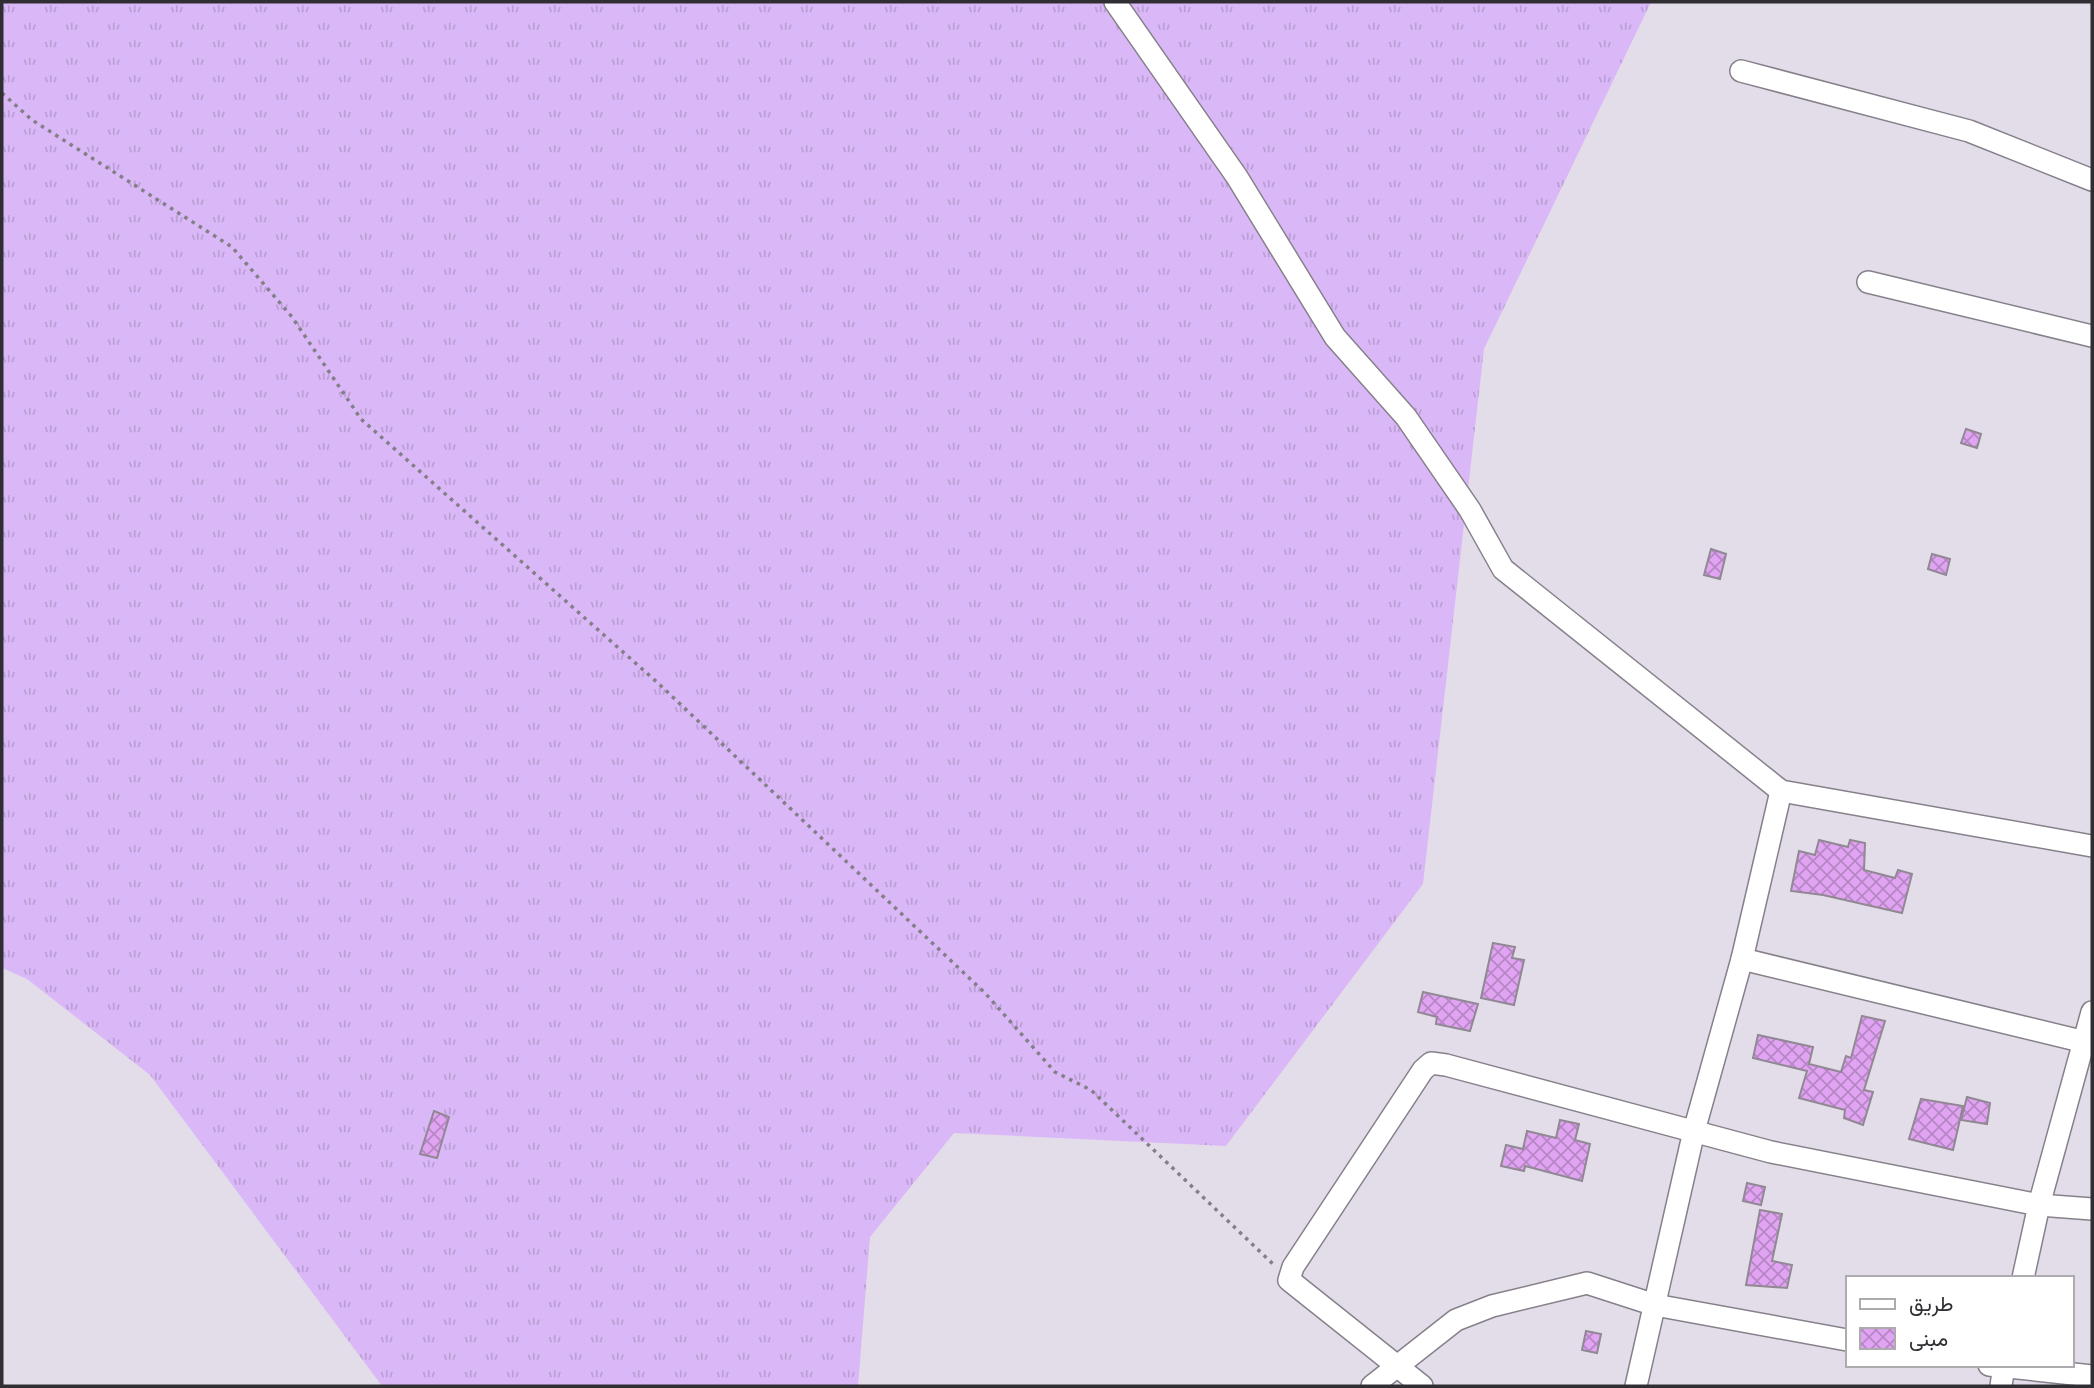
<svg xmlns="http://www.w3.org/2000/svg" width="2094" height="1388" font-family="Lato,Vazirmatn,sans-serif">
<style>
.grass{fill:url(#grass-tufts)}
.building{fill:url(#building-cross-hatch);stroke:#908893;stroke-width:2}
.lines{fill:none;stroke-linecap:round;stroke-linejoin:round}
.street-casing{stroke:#86808b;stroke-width:24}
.path{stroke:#837f87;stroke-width:3.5;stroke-dasharray:3.5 5;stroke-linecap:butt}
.street{stroke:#fff;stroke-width:21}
</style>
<defs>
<pattern id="grass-tufts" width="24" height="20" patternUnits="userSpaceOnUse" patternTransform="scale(1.75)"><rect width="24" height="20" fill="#dab8f8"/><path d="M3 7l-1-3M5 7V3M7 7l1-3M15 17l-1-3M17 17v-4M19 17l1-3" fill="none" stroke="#bc9ed5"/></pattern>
<pattern id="building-cross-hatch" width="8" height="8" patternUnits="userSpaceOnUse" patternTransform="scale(1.75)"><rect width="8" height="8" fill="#e0a4f2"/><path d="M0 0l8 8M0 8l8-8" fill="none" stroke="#b686c5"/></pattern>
</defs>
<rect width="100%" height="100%" fill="#e3dde9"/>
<path class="grass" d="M2 2H1651L1484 349 1423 884 1226 1146 954 1133 870 1237 858 1386H382L150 1075 27 979 2 968Z"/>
<g class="building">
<path d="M1966 429 1981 434 1977 448 1961 443Z"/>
<path d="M1711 549 1726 554 1720 579 1704 575Z"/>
<path d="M1932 554 1950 559 1946 575 1928 569Z"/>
<path d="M1819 840 1848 847 1850 840 1865 843 1864 870 1895 878 1898 870 1912 874 1902 913 1823 895 1791 891 1799 851 1815 855Z"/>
<path d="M1493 943 1515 947 1512 958 1524 960 1514 1005 1481 998Z"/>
<path d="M1423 992 1478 1004 1470 1031 1436 1024 1437 1017 1418 1012Z"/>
<path d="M1862 1016 1885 1021 1864 1090 1873 1092 1863 1125 1844 1118 1845 1110 1799 1098 1807 1071 1753 1058 1758 1035 1813 1047 1809 1064 1841 1072 1846 1056 1851 1058Z"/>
<path d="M1967 1097 1990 1103 1987 1124 1961 1120Z"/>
<path d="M1921 1099 1963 1106 1953 1150 1909 1139Z"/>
<path d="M434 1111 449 1117 437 1158 420 1154Z"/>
<path d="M1560 1120 1579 1124 1575 1140 1590 1144 1582 1181 1525 1166 1524 1171 1501 1166 1506 1145 1523 1149 1527 1131 1556 1138Z"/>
<path d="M1747 1183 1765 1187 1761 1205 1743 1201Z"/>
<path d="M1760 1210 1782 1214 1772 1261 1792 1265 1787 1288 1746 1285Z"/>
<path d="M1586 1331 1601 1334 1597 1353 1582 1350Z"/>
</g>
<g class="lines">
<defs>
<g id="street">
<path d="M1115 2 1237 177 1335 337 1406 417 1470 510 1503 569 1781 791 2092 846"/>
<path d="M1741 71 1969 131 2092 180"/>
<path d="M1868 282 2092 336"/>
<path d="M1742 959 2085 1042"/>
<path d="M2023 1278 2039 1205 2092 1012"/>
<path d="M1989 1365 2092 1376"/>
<path d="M1372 1386 1456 1320 1492 1306 1587 1283 1655 1305 1847 1340"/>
<path d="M1422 1386 1289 1280 1293 1267 1423 1070 1431 1063 1446 1065 1771 1152 2039 1205 2092 1209"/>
<path d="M1636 1386 1694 1131 1742 959 1781 791"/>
<path d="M2001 1386 2004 1365"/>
</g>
</defs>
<use href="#street" class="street-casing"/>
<path class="path" d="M2 93 32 120 232 247 292 317 361 419 659 684 985 993 1055 1072 1091 1090 1273 1264"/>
<use href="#street" class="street"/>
</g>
<rect width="2094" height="1388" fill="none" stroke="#312e33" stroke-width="7"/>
<rect x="1846" y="1276" width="228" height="91" fill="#ffffff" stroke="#adabad" stroke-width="2"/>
<rect x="1860" y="1299" width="35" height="10" fill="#ffffff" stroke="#adabad" stroke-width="2"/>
<text x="1909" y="1311" font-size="21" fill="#312e33">طريق</text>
<rect x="1860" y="1328" width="35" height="21" fill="url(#building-cross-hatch)" stroke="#adabad" stroke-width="2"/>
<text x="1909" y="1346" font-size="21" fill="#312e33">مبنى</text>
</svg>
